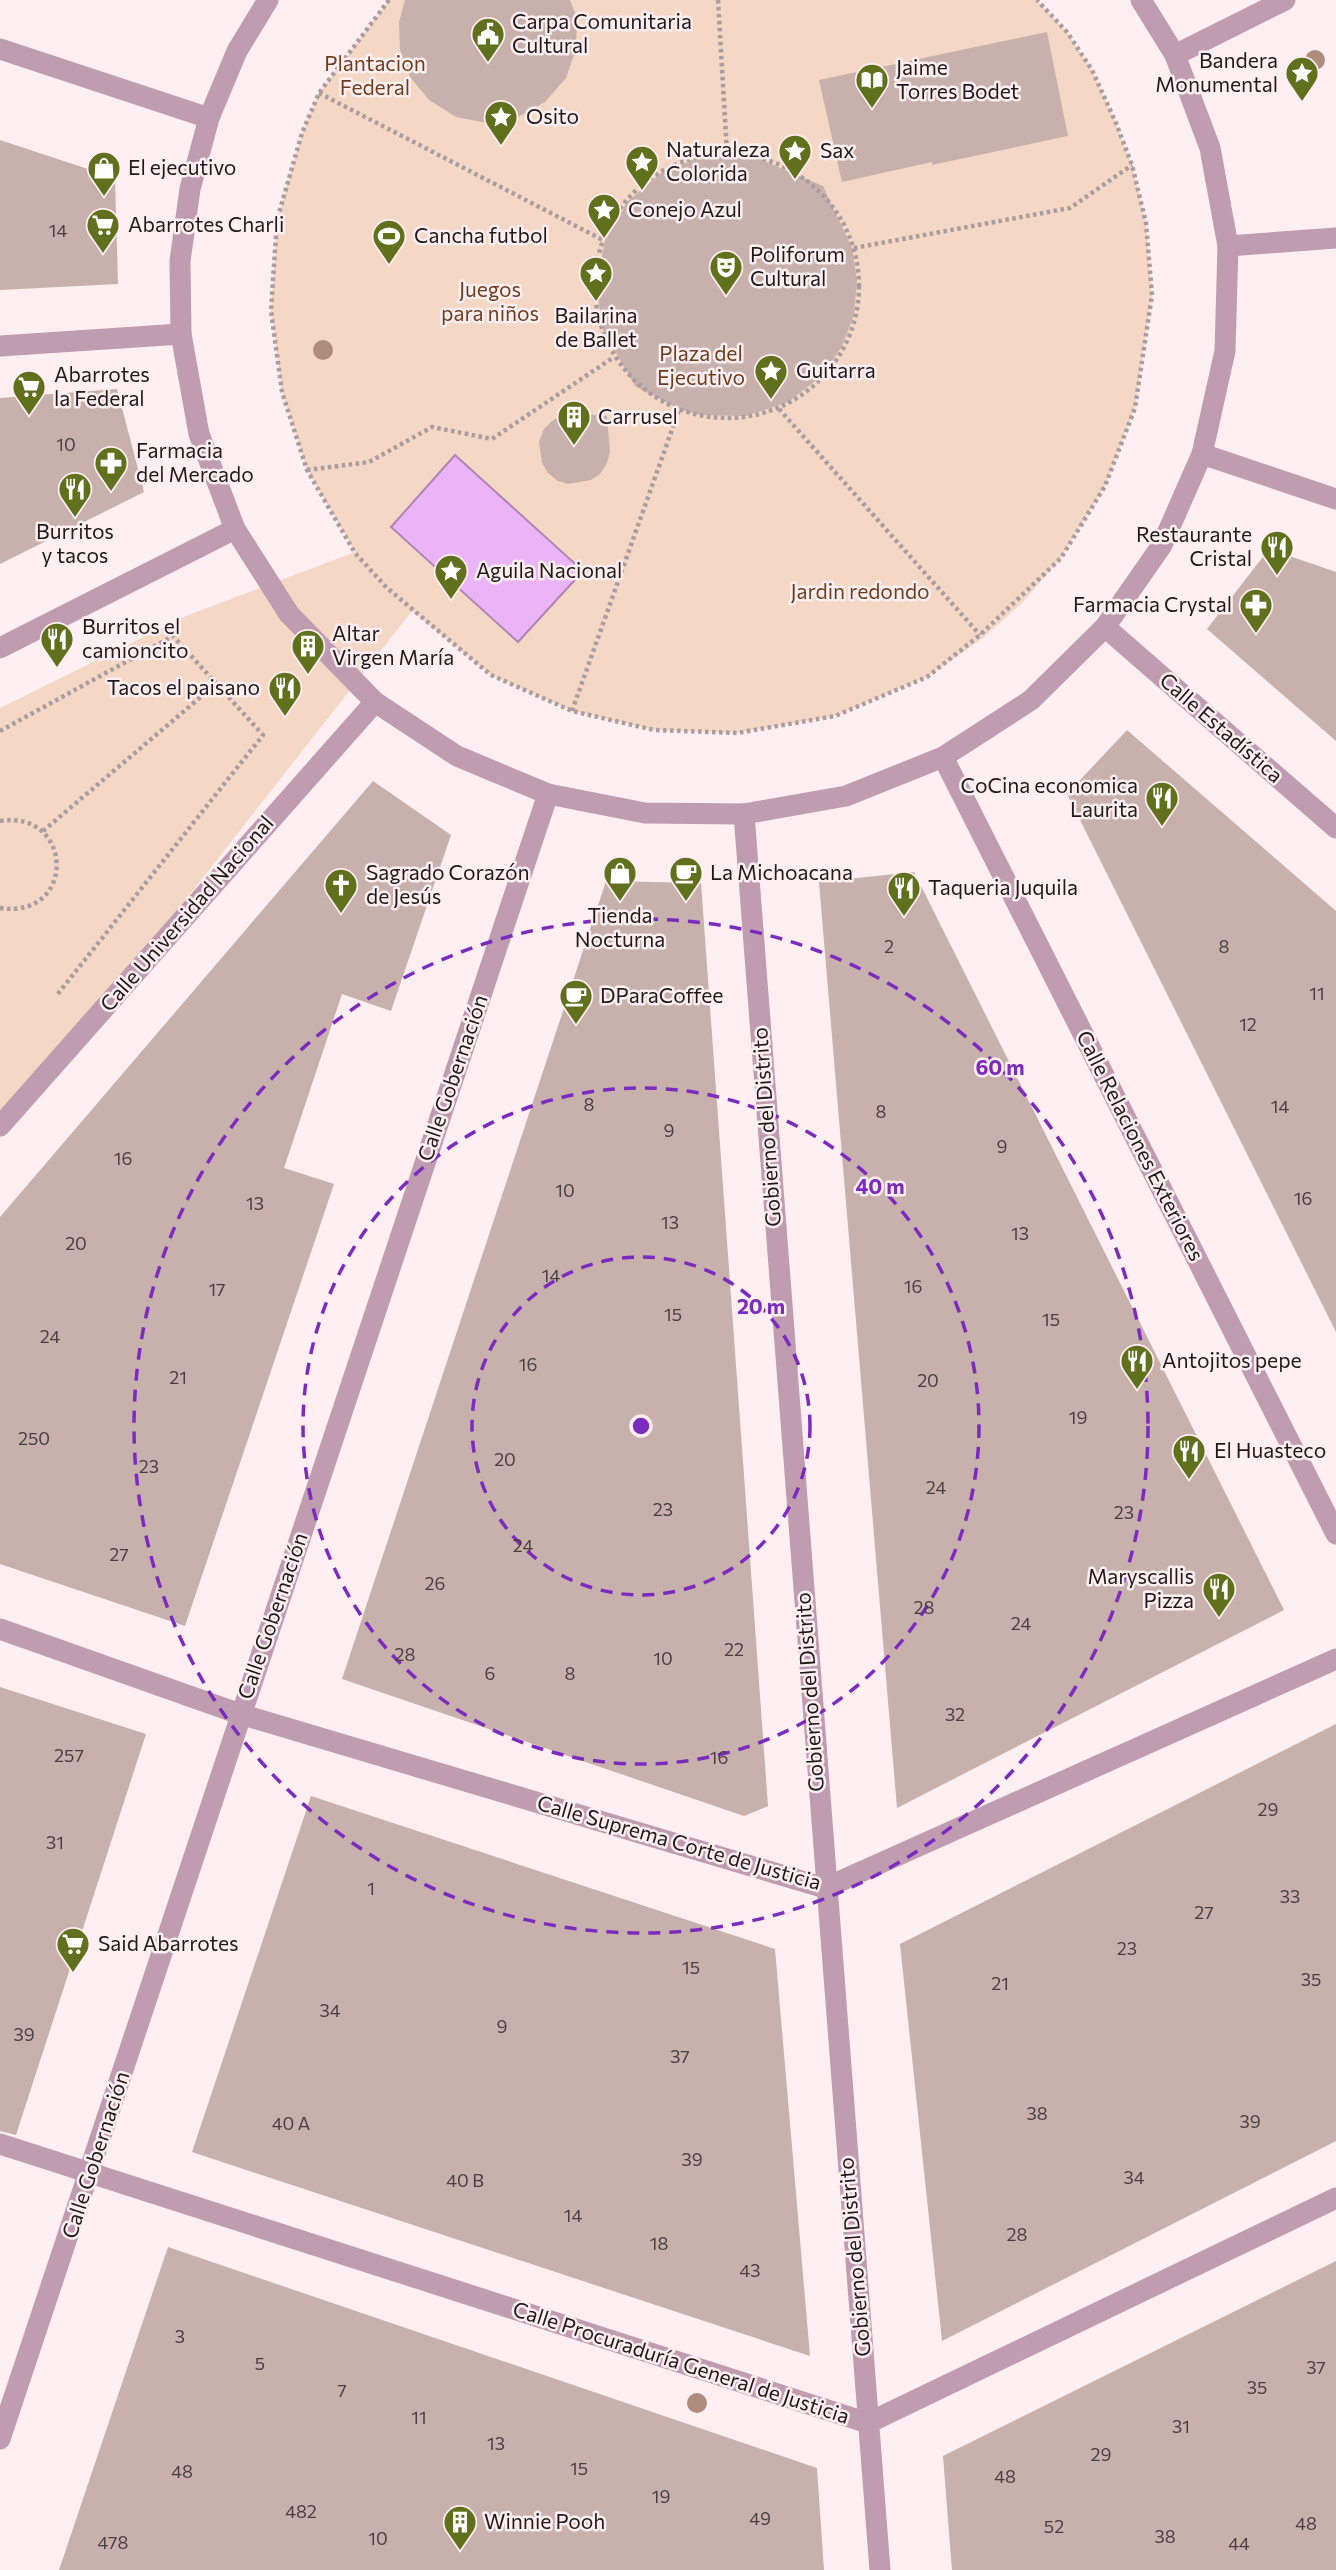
<svg xmlns="http://www.w3.org/2000/svg" width="1336" height="2570" font-family="Commissioner,sans-serif">
<style>
.green{fill:#f5d7c6}
.water{fill:#ebb4f7;stroke:#ae85b5;stroke-width:2}
.building{fill:#c8b0ac}
.lines{fill:none;stroke-linecap:round;stroke-linejoin:round}
.path{stroke:#aa9da0;stroke-width:4.5;stroke-dasharray:3.5 3.5;stroke-linecap:butt}
.minor{stroke:#bf9cb0;stroke-width:21}
.tree{fill:#af8d7d}
.ring{fill:none;stroke:#7b2cbf;stroke-width:3.5;stroke-dasharray:12 9}
.labels{text-anchor:middle;stroke-width:5;stroke-linejoin:round;paint-order:stroke}
.number-label{font-size:18px;fill:#4b3e3e}
.poi-label{font-size:21px;fill:#21181a;stroke:#feeff2;text-anchor:start}
.park-label{font-size:21px;fill:#6f3d1d;stroke:#feeff2}
.street-label{font-size:21px;fill:#21181a;stroke:#feeff2}
.centre{fill:#7b2cbf;stroke:#feeff2;stroke-width:3.5}
.ring-label{font-size:21px;text-anchor:middle;font-weight:bold;fill:#7b2cbf;stroke:#feeff2;stroke-width:5;stroke-linejoin:round;paint-order:stroke}
</style>
<rect width="100%" height="100%" fill="#feeff2"/>
<path class="green" d="M389 0H1037L1067 32 1092 70 1116 123 1132 165 1146 223 1152 295 1135 408 1105 486 1061 558 1022 603 982 639 927 677 835 716 737 733 654 730 572 711 491 675 412 611 136 963 0 1120V708L186 616 355 552 307 470 282 392 271 311 277 220 302 133 319 93Z"/>
<path class="water" d="M455 455 583 571 518 642 391 527Z"/>
<g class="building">
<path d="M405 0H570L577 18 576 49 566 78 545 102 518 117 487 123 456 117 429 100 410 77 400 50 399 22Z"/>
<path d="M1047 32 1068 136 932 165V162L842 182 819 80Z"/>
<path d="M0 140 115 178 118 284 0 290Z"/>
<path d="M726 157 759 159 823 186 852 248 857 281 854 315 842 346 824 374 788 402 746 416 700 415 678 409 635 386 603 330 596 285 605 241 627 202 661 173 693 160Z"/>
<path d="M117 389 144 492 0 564V398Z"/>
<path d="M574 413 607 416 610 452 607 463 600 474 591 480 568 484 558 481 548 473 542 463 539 442 544 429 552 421 562 415Z"/>
<path d="M1269 549 1336 572V741L1207 629Z"/>
<path d="M1127 730 1336 911V1332L1067 794Z"/>
<path d="M373 781 451 835 391 1011 342 994 284 1168 334 1184 185 1626 0 1564V1217Z"/>
<path d="M914 872 1284 1610 897 1808 819 882Z"/>
<path d="M606 881 701 883 768 1806 744 1816 342 1679Z"/>
<path d="M0 1687 146 1734 16 2135 0 2131Z"/>
<path d="M1336 1724V2141L942 2341 900 1944Z"/>
<path d="M311 1796 775 1949 810 2356 192 2152Z"/>
<path d="M168 2247 817 2468 824 2570H59Z"/>
<path d="M1336 2261V2570H952L943 2456Z"/>
</g>
<g class="lines">
<g class="path">
<path d="M389 0 319 93 302 133 277 220 271 311 282 392 307 470 355 553 387 588 491 675 572 711 654 730 737 733 835 716 927 677 980 635 1061 558 1105 486 1135 408 1152 295 1146 223 1132 165 1116 123 1092 70 1067 32 1037 0"/>
<path d="M718 0 727 153"/>
<path d="M319 93 603 240"/>
<circle cx="727" cy="286" r="132"/>
<path d="M854 248 1070 208 1132 165"/>
<path d="M779 409 980 635"/>
<path d="M307 470 369 462 432 427 492 439 614 357"/>
<path d="M572 711 679 410"/>
<path d="M0 731 173 636 263 735 57 995"/>
<path d="M0 821C73 809 78 919 0 908"/>
<path d="M43 831 216 684"/>
</g>
<g class="minor">
<path d="M268 0 237 51 209 118 190 189 180 261 181 334 199 434 235 529 289 614 375 702 457 756 548 794 645 813 744 814 846 796 943 757 1031 700 1105 627 1162 545 1202 454 1225 351 1228 246 1210 148 1175 55 1141 0"/>
<path d="M0 49 209 118"/>
<path d="M1175 55 1285 0"/>
<path d="M1228 246 1336 238"/>
<path d="M0 346 181 334"/>
<path d="M1202 454 1336 499"/>
<path d="M1105 627 1336 828"/>
<path d="M0 648 235 529"/>
<path d="M943 757 1336 1534"/>
<path d="M744 814 880 2570"/>
<path d="M0 1126 375 702"/>
<path d="M0 1629 240 1714 825 1888 1336 1659"/>
<path d="M0 2144 868 2423 1336 2198"/>
<path d="M0 2439 548 794"/>
</g>
</g>
<g class="tree">
<circle cx="1315" cy="60" r="10"/>
<circle cx="323" cy="350" r="10"/>
<circle cx="697" cy="2403" r="10"/>
</g>
<g class="ring">
<circle cx="641" cy="1426" r="169"/>
<circle cx="641" cy="1426" r="338"/>
<circle cx="641" cy="1426" r="507"/>
</g>
<defs>
<symbol id="civic-pin" viewBox="-11 -11 22 30"><path d="M0 17L-7.5 6A9.5 9.5 0 1 1 7.5 6Z" fill="#60701d" stroke="#feeff2"/><path d="M-.6-6.5H3V-4.5H.6V-3L4-1V1h2V6H-6V1h2V-1L-.6-3ZM-1.2 2.5V6h2.4V2.5Z" fill="#fff"/></symbol>
<symbol id="sight-pin" viewBox="-11 -11 22 30"><path d="M0 17L-7.5 6A9.5 9.5 0 1 1 7.5 6Z" fill="#60701d" stroke="#feeff2"/><path d="M0-6L1.8-2.2L6-1.7L2.9 1.2L3.7 5.4L0 3.3L-3.7 5.4L-2.9 1.2L-6-1.7L-1.8-2.2Z" fill="#fff"/></symbol>
<symbol id="library-pin" viewBox="-11 -11 22 30"><path d="M0 17L-7.5 6A9.5 9.5 0 1 1 7.5 6Z" fill="#60701d" stroke="#feeff2"/><path d="M-6-4Q-3-5.5-.7-3.5V5Q-3 3-6 4ZM6-4Q3-5.5 .7-3.5V5Q3 3 6 4Z" fill="#fff"/></symbol>
<symbol id="shop-pin" viewBox="-11 -11 22 30"><path d="M0 17L-7.5 6A9.5 9.5 0 1 1 7.5 6Z" fill="#60701d" stroke="#feeff2"/><path d="M-5-2.5h2.3a2.7 3.5 0 0 1 5.4 0H5L5.5 6h-11ZM-1.5-2.5h3a1.5 2.3 0 0 0-3 0Z" fill="#fff"/></symbol>
<symbol id="supermarket-pin" viewBox="-11 -11 22 30"><path d="M0 17L-7.5 6A9.5 9.5 0 1 1 7.5 6Z" fill="#60701d" stroke="#feeff2"/><path d="M-6-5.5h2.5l.6 2H6L4.5 2H-2.5L-4.4-4H-6ZM-1.5 3.2a1.3 1.3 0 1 0 .1 0ZM3 3.2a1.3 1.3 0 1 0 .1 0Z" fill="#fff"/></symbol>
<symbol id="stadium-pin" viewBox="-11 -11 22 30"><path d="M0 17L-7.5 6A9.5 9.5 0 1 1 7.5 6Z" fill="#60701d" stroke="#feeff2"/><path d="M0-5a6.5 5 0 1 0 0 10a6.5 5 0 1 0 0-10ZM-3.5-1.8h7v3.6h-7Z" fill="#fff"/></symbol>
<symbol id="theatre-pin" viewBox="-11 -11 22 30"><path d="M0 17L-7.5 6A9.5 9.5 0 1 1 7.5 6Z" fill="#60701d" stroke="#feeff2"/><path d="M-5-5.5Q0-4 5-5.5V0Q5 5 0 6Q-5 5-5 0ZM-3.3-2.5H-1v1.5H-3.3ZM1-2.5H3.3v1.5H1ZM-2.8 1Q0 5.5 2.8 1Z" fill="#fff"/></symbol>
<symbol id="building-pin" viewBox="-11 -11 22 30"><path d="M0 17L-7.5 6A9.5 9.5 0 1 1 7.5 6Z" fill="#60701d" stroke="#feeff2"/><path d="M-4-6H4V6H1V3H-1V6H-4ZM-2.5-4.3h1.7v1.8h-1.7ZM.8-4.3h1.7v1.8H.8ZM-2.5-1h1.7V.8h-1.7ZM.8-1h1.7V.8H.8Z" fill="#fff"/></symbol>
<symbol id="pharmacy-pin" viewBox="-11 -11 22 30"><path d="M0 17L-7.5 6A9.5 9.5 0 1 1 7.5 6Z" fill="#60701d" stroke="#feeff2"/><path d="M-2-6h4v4h4v4h-4v4h-4v-4h-4v-4h4Z" fill="#fff"/></symbol>
<symbol id="restaurant-pin" viewBox="-11 -11 22 30"><path d="M0 17L-7.5 6A9.5 9.5 0 1 1 7.5 6Z" fill="#60701d" stroke="#feeff2"/><path d="M-5-6h1v4h1v-4h1v4h1v-4h1v5L-1.5 .5V6h-2V.5L-5-1ZM5-6V6H3V1.5H1.5Q1.5-4 5-6Z" fill="#fff"/></symbol>
<symbol id="cafe-pin" viewBox="-11 -11 22 30"><path d="M0 17L-7.5 6A9.5 9.5 0 1 1 7.5 6Z" fill="#60701d" stroke="#feeff2"/><path d="M-5.5-4.5H6V0H3Q3 3.5 0 3.5H-2.5Q-5.5 3.5-5.5 0ZM3-3.2v2h1.7v-2ZM-6 4.5H4V6H-6Z" fill="#fff"/></symbol>
<symbol id="church-pin" viewBox="-11 -11 22 30"><path d="M0 17L-7.5 6A9.5 9.5 0 1 1 7.5 6Z" fill="#60701d" stroke="#feeff2"/><path d="M-1.2-6h2.4v3.5h3.3v2.4h-3.3V6h-2.4V-.1h-3.3v-2.4h3.3Z" fill="#fff"/></symbol>
</defs>
<g fill-rule="evenodd">
<use href="#civic-pin" x="469" y="15" width="38" height="52"/>
<use href="#sight-pin" x="1283" y="54" width="38" height="52"/>
<use href="#library-pin" x="853" y="61" width="38" height="52"/>
<use href="#sight-pin" x="482" y="98" width="38" height="52"/>
<use href="#sight-pin" x="776" y="132" width="38" height="52"/>
<use href="#sight-pin" x="623" y="143" width="38" height="52"/>
<use href="#shop-pin" x="85" y="149" width="38" height="52"/>
<use href="#sight-pin" x="585" y="191" width="38" height="52"/>
<use href="#supermarket-pin" x="84" y="206" width="38" height="52"/>
<use href="#stadium-pin" x="370" y="217" width="38" height="52"/>
<use href="#theatre-pin" x="707" y="248" width="38" height="52"/>
<use href="#sight-pin" x="577" y="254" width="38" height="52"/>
<use href="#sight-pin" x="752" y="352" width="38" height="52"/>
<use href="#supermarket-pin" x="10" y="368" width="38" height="52"/>
<use href="#building-pin" x="555" y="398" width="38" height="52"/>
<use href="#pharmacy-pin" x="92" y="444" width="38" height="52"/>
<use href="#restaurant-pin" x="56" y="470" width="38" height="52"/>
<use href="#restaurant-pin" x="1258" y="528" width="38" height="52"/>
<use href="#sight-pin" x="432" y="552" width="38" height="52"/>
<use href="#pharmacy-pin" x="1237" y="586" width="38" height="52"/>
<use href="#restaurant-pin" x="38" y="620" width="38" height="52"/>
<use href="#building-pin" x="289" y="627" width="38" height="52"/>
<use href="#restaurant-pin" x="266" y="669" width="38" height="52"/>
<use href="#restaurant-pin" x="1143" y="779" width="38" height="52"/>
<use href="#shop-pin" x="601" y="854" width="38" height="52"/>
<use href="#cafe-pin" x="667" y="854" width="38" height="52"/>
<use href="#church-pin" x="322" y="866" width="38" height="52"/>
<use href="#restaurant-pin" x="885" y="869" width="38" height="52"/>
<use href="#cafe-pin" x="557" y="977" width="38" height="52"/>
<use href="#restaurant-pin" x="1118" y="1342" width="38" height="52"/>
<use href="#restaurant-pin" x="1170" y="1432" width="38" height="52"/>
<use href="#restaurant-pin" x="1200" y="1570" width="38" height="52"/>
<use href="#supermarket-pin" x="54" y="1925" width="38" height="52"/>
<use href="#building-pin" x="441" y="2503" width="38" height="52"/>
</g>
<g class="labels">
<g class="number-label">
<text x="58" y="237">14</text>
<text x="66" y="451">10</text>
<text x="889" y="953">2</text>
<text x="1224" y="953">8</text>
<text x="1317" y="1000">11</text>
<text x="1248" y="1031">12</text>
<text x="589" y="1111">8</text>
<text x="1280" y="1113">14</text>
<text x="881" y="1118">8</text>
<text x="669" y="1137">9</text>
<text x="1002" y="1153">9</text>
<text x="123" y="1165">16</text>
<text x="565" y="1197">10</text>
<text x="1303" y="1205">16</text>
<text x="255" y="1210">13</text>
<text x="670" y="1229">13</text>
<text x="1020" y="1240">13</text>
<text x="76" y="1250">20</text>
<text x="551" y="1282">14</text>
<text x="913" y="1293">16</text>
<text x="217" y="1296">17</text>
<text x="673" y="1321">15</text>
<text x="1051" y="1326">15</text>
<text x="50" y="1343">24</text>
<text x="528" y="1371">16</text>
<text x="178" y="1384">21</text>
<text x="928" y="1387">20</text>
<text x="1078" y="1424">19</text>
<text x="34" y="1445">250</text>
<text x="505" y="1466">20</text>
<text x="149" y="1473">23</text>
<text x="936" y="1494">24</text>
<text x="663" y="1516">23</text>
<text x="1124" y="1519">23</text>
<text x="523" y="1552">24</text>
<text x="119" y="1561">27</text>
<text x="435" y="1590">26</text>
<text x="924" y="1614">28</text>
<text x="1021" y="1630">24</text>
<text x="734" y="1656">22</text>
<text x="405" y="1661">28</text>
<text x="663" y="1665">10</text>
<text x="490" y="1680">6</text>
<text x="570" y="1680">8</text>
<text x="955" y="1721">32</text>
<text x="69" y="1762">257</text>
<text x="719" y="1764">16</text>
<text x="1268" y="1816">29</text>
<text x="55" y="1849">31</text>
<text x="371" y="1895">1</text>
<text x="1290" y="1903">33</text>
<text x="1204" y="1919">27</text>
<text x="1127" y="1955">23</text>
<text x="691" y="1974">15</text>
<text x="1311" y="1986">35</text>
<text x="1000" y="1990">21</text>
<text x="330" y="2017">34</text>
<text x="502" y="2033">9</text>
<text x="24" y="2041">39</text>
<text x="680" y="2063">37</text>
<text x="1037" y="2120">38</text>
<text x="1250" y="2128">39</text>
<text x="291" y="2130">40 A</text>
<text x="692" y="2166">39</text>
<text x="1134" y="2184">34</text>
<text x="465" y="2187">40 B</text>
<text x="573" y="2222">14</text>
<text x="1017" y="2241">28</text>
<text x="659" y="2250">18</text>
<text x="750" y="2277">43</text>
<text x="180" y="2343">3</text>
<text x="260" y="2370">5</text>
<text x="1316" y="2374">37</text>
<text x="1257" y="2394">35</text>
<text x="342" y="2397">7</text>
<text x="419" y="2424">11</text>
<text x="1181" y="2433">31</text>
<text x="496" y="2450">13</text>
<text x="1101" y="2461">29</text>
<text x="579" y="2475">15</text>
<text x="182" y="2478">48</text>
<text x="1005" y="2483">48</text>
<text x="661" y="2503">19</text>
<text x="301" y="2518">482</text>
<text x="760" y="2525">49</text>
<text x="1306" y="2530">48</text>
<text x="1054" y="2533">52</text>
<text x="1165" y="2543">38</text>
<text x="378" y="2545">10</text>
<text x="113" y="2549">478</text>
<text x="1239" y="2550">44</text>
</g>
<g class="poi-label">
<text x="512" y="29">Carpa Comunitaria<tspan x="512" dy="24">Cultural</tspan></text>
<text x="1278" y="68" text-anchor="end">Bandera<tspan x="1278" dy="24">Monumental</tspan></text>
<text x="896" y="75">Jaime<tspan x="896" dy="24">Torres Bodet</tspan></text>
<text x="526" y="124">Osito</text>
<text x="666" y="157">Naturaleza<tspan x="666" dy="24">Colorida</tspan></text>
<text x="820" y="158">Sax</text>
<text x="128" y="175">El ejecutivo</text>
<text x="628" y="217">Conejo Azul</text>
<text x="128" y="232">Abarrotes Charli</text>
<text x="414" y="243">Cancha futbol</text>
<text x="750" y="262">Poliforum<tspan x="750" dy="24">Cultural</tspan></text>
<text x="596" y="323" text-anchor="middle">Bailarina<tspan x="596" dy="24">de Ballet</tspan></text>
<text x="796" y="378">Guitarra</text>
<text x="54" y="382">Abarrotes<tspan x="54" dy="24">la Federal</tspan></text>
<text x="598" y="424">Carrusel</text>
<text x="136" y="458">Farmacia<tspan x="136" dy="24">del Mercado</tspan></text>
<text x="75" y="539" text-anchor="middle">Burritos<tspan x="75" dy="24">y tacos</tspan></text>
<text x="1252" y="542" text-anchor="end">Restaurante<tspan x="1252" dy="24">Cristal</tspan></text>
<text x="476" y="578">Aguila Nacional</text>
<text x="1232" y="612" text-anchor="end">Farmacia Crystal</text>
<text x="82" y="634">Burritos el<tspan x="82" dy="24">camioncito</tspan></text>
<text x="332" y="641">Altar<tspan x="332" dy="24">Virgen María</tspan></text>
<text x="260" y="695" text-anchor="end">Tacos el paisano</text>
<text x="1138" y="793" text-anchor="end">CoCina economica<tspan x="1138" dy="24">Laurita</tspan></text>
<text x="366" y="880">Sagrado Corazón<tspan x="366" dy="24">de Jesús</tspan></text>
<text x="710" y="880">La Michoacana</text>
<text x="928" y="895">Taqueria Juquila</text>
<text x="620" y="923" text-anchor="middle">Tienda<tspan x="620" dy="24">Nocturna</tspan></text>
<text x="600" y="1003">DParaCoffee</text>
<text x="1162" y="1368">Antojitos pepe</text>
<text x="1214" y="1458">El Huasteco</text>
<text x="1194" y="1584" text-anchor="end">Maryscallis<tspan x="1194" dy="24">Pizza</tspan></text>
<text x="98" y="1951">Said Abarrotes</text>
<text x="484" y="2529">Winnie Pooh</text>
</g>
<g class="park-label">
<text x="375" y="71">Plantacion<tspan x="375" dy="24">Federal</tspan></text>
<text x="490" y="297">Juegos<tspan x="490" dy="24">para niños</tspan></text>
<text x="701" y="361">Plaza del<tspan x="701" dy="24">Ejecutivo</tspan></text>
<text x="860" y="599">Jardin redondo</text>
</g>
<g class="street-label">
<text transform="translate(1221 728) rotate(41)" y="7">Calle Estadística</text>
<text transform="translate(187 914) rotate(-49)" y="7">Calle Universidad Nacional</text>
<text transform="translate(453 1078) rotate(-71)" y="7">Calle Gobernación</text>
<text transform="translate(767 1127) rotate(-94)" y="7">Gobierno del Distrito</text>
<text transform="translate(1140 1146) rotate(63)" y="7">Calle Relaciones Exteriores</text>
<text transform="translate(273 1616) rotate(-71)" y="7">Calle Gobernación</text>
<text transform="translate(810 1692) rotate(-94)" y="7">Gobierno del Distrito</text>
<text transform="translate(679 1843) rotate(16)" y="7">Calle Suprema Corte de Justicia</text>
<text transform="translate(96 2155) rotate(-72)" y="7">Calle Gobernación</text>
<text transform="translate(855 2257) rotate(-95)" y="7">Gobierno del Distrito</text>
<text transform="translate(681 2363) rotate(18)" y="7">Calle Procuraduría General de Justicia</text>
</g>
</g>
<circle cx="641" cy="1426" r="10" class="centre"/>
<g class="ring-label">
<text x="1000" y="1075">60 m</text>
<text x="880" y="1194">40 m</text>
<text x="761" y="1314">20 m</text>
</g>
</svg>
